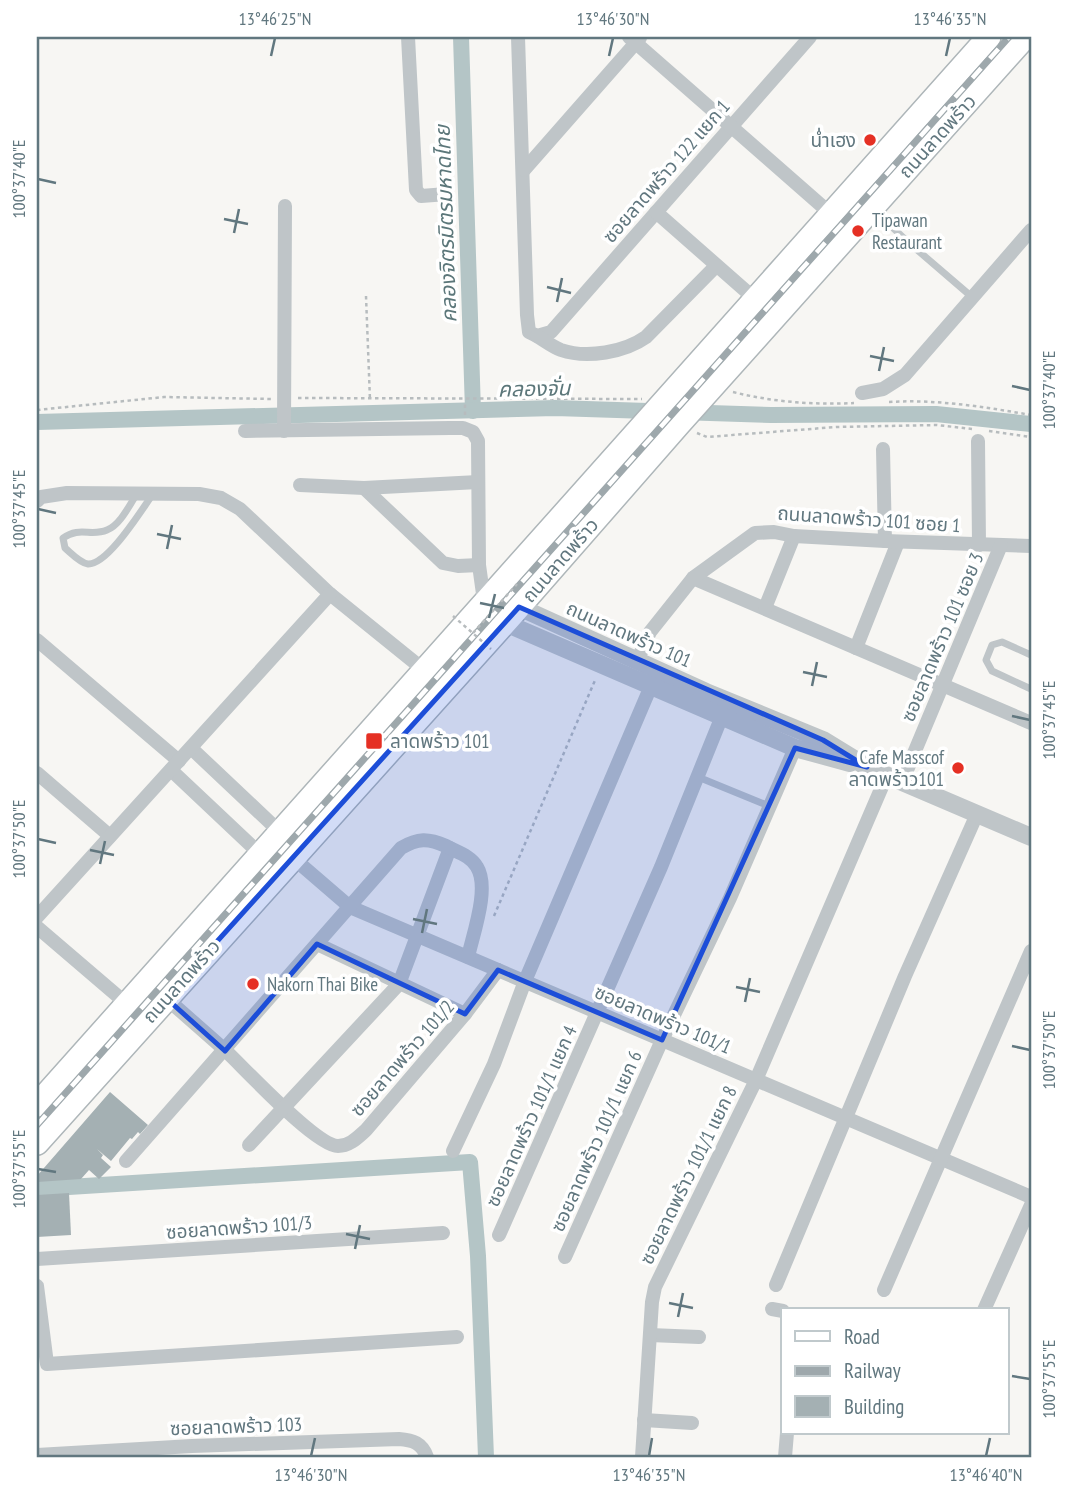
<svg xmlns="http://www.w3.org/2000/svg" width="1068" height="1494" font-family="'PT Sans Narrow','Noto Sans Thai',sans-serif">
<style>
.lines{fill:none;stroke-linecap:round;stroke-linejoin:round}
.canal{stroke:#b4c5c6;stroke-width:16}
.building{fill:#a4b0b3}
.primary-casing{stroke:#aeb6b9;stroke-width:26}
.path{stroke:#b7bcbe;stroke-width:2.5;stroke-dasharray:3.5 3.5;stroke-linecap:butt}
.service{stroke:#bfc5c8;stroke-width:7}
.minor{stroke:#bfc5c8;stroke-width:14}
.tertiary{stroke:#bfc5c8;stroke-width:18}
.primary{stroke:#fff;stroke-width:23}
.rail-casing{stroke:#9ea8ac;stroke-width:7}
.rail{stroke:#fff;stroke-width:4.5;stroke-dasharray:13;stroke-linecap:butt}
.path-bridge{stroke:#b7bcbe;stroke-width:2.5;stroke-dasharray:3.5 3.5;stroke-linecap:butt}
.marked{fill:#1d4ed8;fill-opacity:0.2;stroke:#1d4ed8;stroke-width:5;stroke-linejoin:round}
.ticks{fill:none;stroke:#61777f;stroke-width:2.5}
.poi-dot{fill:#e53024;stroke:#fff;stroke-width:2.5}
.labels{text-anchor:middle;stroke-width:7;stroke-linejoin:round;paint-order:stroke}
.street-label{font-size:19px;fill:#61777f;stroke:#fff}
.poi-label{font-size:19px;fill:#61777f;stroke:#fff;text-anchor:start}
.water-label{font-size:21px;font-style:italic;fill:#5c777a;stroke:#fff}
.neatline{fill:none;stroke:#61777f;stroke-width:2.5}
.ticks-label{font-size:18px;text-anchor:middle;fill:#61777f}
</style>
<rect width="100%" height="100%" fill="#f7f6f3"/>
<g class="lines">
<g class="canal">
<path d="M461 37 473 411"/>
<path d="M37 422 555 408 771 415 936 414 1031 424"/>
<path d="M37 1189 470 1162 478 1256 486 1457"/>
</g>
</g>
<g class="building">
<path d="M110 1092 148 1125 140 1134 138 1132 132 1139 130 1138 111 1161 97 1149 103 1155 101 1158 111 1167 99 1179 89 1170 81 1179 37 1182V1176Z"/>
<path d="M69 1193 71 1235 37 1237V1195Z"/>
</g>
<g class="lines">
<defs>
<g id="primary">
<path d="M37 1105 989 37"/>
<path d="M37 1143 510 617 679 424 1025 37"/>
</g>
</defs>
<use href="#primary" class="primary-casing"/>
<g class="path">
<path d="M366 296 370 400"/>
<path d="M733 392C773 402 813 405 854 403"/>
<path d="M298 398 642 399"/>
<path d="M889 402C936 399 985 407 1031 415"/>
<path d="M37 410 164 397 271 399"/>
<path d="M465 415V401"/>
<path d="M989 431 1031 437"/>
<path d="M697 433 707 437 836 427 937 425 972 429"/>
<path d="M494 916 596 678"/>
</g>
<g class="service">
<path d="M875 211 908 242 972 297"/>
<path d="M136 495C129 506 120 525 107 530 91 537 80 526 63 538L65 548C71 553 80 563 88 564 108 565 142 509 153 494"/>
<path d="M1031 655 1002 642 992 645 986 660 992 671 1031 689"/>
<path d="M698 777 769 806"/>
</g>
<g class="minor">
<path d="M408 37 416 190 421 196 447 194"/>
<path d="M518 37 527 315 529 332 537 336 551 332 810 37"/>
<path d="M629 37 831 214"/>
<path d="M524 170 640 38"/>
<path d="M656 212 755 299"/>
<path d="M537 336C545 341 553 347 561 350 587 359 625 352 646 337L716 266"/>
<path d="M862 393 883 389 905 375 1031 230"/>
<path d="M245 431 450 428H463L473 432 478 441 479 565 484 601"/>
<path d="M284 431 285 206"/>
<path d="M978 441 979 545"/>
<path d="M883 449 885 541"/>
<path d="M478 482 364 488 443 563 458 566 479 565"/>
<path d="M300 485 364 488"/>
<path d="M37 501 41 497 67 493 199 494 221 498 240 509 330 594 424 670"/>
<path d="M693 578 1031 723"/>
<path d="M765 608 794 536"/>
<path d="M37 640 179 761"/>
<path d="M856 648 898 542"/>
<path d="M637 661 650 632 693 578 755 533 774 532 794 536 885 541 1031 546"/>
<path d="M191 748 280 832"/>
<path d="M171 770 260 854"/>
<path d="M37 773 110 836"/>
<path d="M902 782 1001 545"/>
<path d="M292 857 350 907 1031 1197"/>
<path d="M37 917 330 594"/>
<path d="M37 927 127 1004"/>
<path d="M317 944 465 1014"/>
<path d="M166 998C186 1016 207 1034 227 1052 246 1070 316 1146 338 1146 350 1146 358 1137 366 1130L465 1014 498 970"/>
<path d="M249 1145 399 984 450 848"/>
<path d="M453 1151 494 1064 525 981 651 686"/>
<path d="M126 1161 401 848C418 838 428 838 446 846 457 852 471 856 477 867 490 888 473 934 468 957"/>
<path d="M499 1235 661 867 722 716"/>
<path d="M565 1257 662 1040 730 898 795 748"/>
<path d="M37 1259 443 1233"/>
<path d="M776 1285 905 976 977 814"/>
<path d="M37 1286 47 1364 457 1337"/>
<path d="M884 1290 1031 951"/>
<path d="M772 1309 783 1311"/>
<path d="M984 1310 1031 1205"/>
<path d="M650 1335 699 1337"/>
<path d="M644 1420 692 1423"/>
<path d="M37 1455 192 1446 399 1439C413 1440 422 1443 427 1457"/>
<path d="M642 1457 652 1302 655 1287 756 1080 887 775"/>
<path d="M785 1457 787 1433"/>
</g>
<g class="tertiary">
<path d="M484 601 519 607 706 692 823 740 867 767 1031 837"/>
<path d="M497 614 505 623 795 748 850 763"/>
</g>
<use href="#primary" class="primary"/>
<defs>
<path id="rail" d="M37 1125 1009 37"/>
</defs>
<use href="#rail" class="rail-casing"/>
<use href="#rail" class="rail"/>
<g class="path-bridge">
<path d="M453 616 491 649"/>
<path d="M473 633 517 584"/>
</g>
</g>
<path class="marked" d="M519 607 823 740 867 767 795 748 662 1040 498 970 465 1014 317 944 225 1051 166 998Z"/>
<path class="ticks" d="M271 56 275 38M609 56 613 38M946 56 950 38M38 179 56 183M224 219 248 224M234 233 239 209M547 287 571 293M557 302 562 278M870 356 894 361M879 371 884 347M1012 386 1030 390M38 509 56 513M157 534 181 539M167 549 172 525M480 603 504 608M489 618 495 594M803 672 827 677M812 686 817 662M1012 716 1030 720M38 839 56 843M90 850 114 855M100 864 105 841M413 919 437 924M422 933 427 909M736 987 760 992M745 1002 750 978M1012 1046 1030 1050M38 1169 56 1172M346 1234 370 1239M355 1249 360 1225M669 1303 693 1308M678 1317 683 1293M1012 1376 1030 1379M311 1456 315 1438M649 1456 652 1438M986 1456 990 1438"/>
<g class="poi-dot">
<circle cx="870" cy="140" r="7"/>
<circle cx="858" cy="231" r="7"/>
<rect x="365" y="732" width="18" height="18" rx="3.5"/>
<circle cx="958" cy="768" r="7"/>
<circle cx="253" cy="984" r="7"/>
</g>
<g class="labels">
<g class="street-label">
<text transform="translate(937 136) rotate(-48)" y="7">ถนนลาดพร้าว</text>
<text transform="translate(666 171) rotate(-49)" y="7">ซอยลาดพร้าว 122 แยก 1</text>
<text transform="translate(869 519) rotate(4)" y="7">ถนนลาดพร้าว 101 ซอย 1</text>
<text transform="translate(560 560) rotate(-49)" y="7">ถนนลาดพร้าว</text>
<text transform="translate(629 634) rotate(24)" y="7">ถนนลาดพร้าว 101</text>
<text transform="translate(942 637) rotate(-67)" y="7">ซอยลาดพร้าว 101 ซอย 3</text>
<text transform="translate(181 981) rotate(-48)" y="7">ถนนลาดพร้าว</text>
<text transform="translate(663 1019) rotate(23)" y="7">ซอยลาดพร้าว 101/1</text>
<text transform="translate(402 1058) rotate(-49)" y="7">ซอยลาดพร้าว 101/2</text>
<text transform="translate(531 1116) rotate(-66)" y="7">ซอยลาดพร้าว 101/1 แยก 4</text>
<text transform="translate(596 1141) rotate(-66)" y="7">ซอยลาดพร้าว 101/1 แยก 6</text>
<text transform="translate(688 1175) rotate(-64)" y="7">ซอยลาดพร้าว 101/1 แยก 8</text>
<text transform="translate(239 1227) rotate(-4)" y="7">ซอยลาดพร้าว 101/3</text>
<text transform="translate(236 1426) rotate(-2)" y="7">ซอยลาดพร้าว 103</text>
</g>
<g class="poi-label">
<text x="856" y="147" text-anchor="end">น่ำเฮง</text>
<text x="872" y="227">Tipawan<tspan x="872" dy="22">Restaurant</tspan></text>
<text x="390" y="748">ลาดพร้าว 101</text>
<text x="944" y="764" text-anchor="end">Cafe Masscof<tspan x="944" dy="22">ลาดพร้าว101</tspan></text>
<text x="267" y="991">Nakorn Thai Bike</text>
</g>
<g class="water-label">
<text transform="translate(446 224) rotate(-92)" y="7">คลองจิตรมิตรมหาดไทย</text>
<text transform="translate(534 389) rotate(-1)" y="7">คลองจั่น</text>
</g>
</g>
<rect width="1068" height="1494" fill="none" stroke="#ffffff" stroke-width="77"/>
<rect x="781" y="1308" width="228" height="126" fill="#ffffff" stroke="#c0c9cc" stroke-width="2"/>
<rect x="795" y="1331" width="35" height="10" fill="#ffffff" stroke="#c0c9cc" stroke-width="2"/>
<text x="844" y="1344" font-size="21" fill="#61777f">Road</text>
<rect x="795" y="1366" width="35" height="10" fill="#9ea8ac" stroke="#c0c9cc" stroke-width="2"/>
<text x="844" y="1378" font-size="21" fill="#61777f">Railway</text>
<rect x="795" y="1396" width="35" height="21" fill="#a4b0b3" stroke="#c0c9cc" stroke-width="2"/>
<text x="844" y="1414" font-size="21" fill="#61777f">Building</text>
<rect x="38" y="38" width="992" height="1418" class="neatline"/>
<g class="ticks-label">
<text x="275" y="25">13°46'25"N</text>
<text x="613" y="25">13°46'30"N</text>
<text x="950" y="25">13°46'35"N</text>
<text transform="translate(19 179) rotate(-90)" y="6">100°37'40"E</text>
<text transform="translate(1049 390) rotate(-90)" y="6">100°37'40"E</text>
<text transform="translate(19 509) rotate(-90)" y="6">100°37'45"E</text>
<text transform="translate(1049 720) rotate(-90)" y="6">100°37'45"E</text>
<text transform="translate(19 839) rotate(-90)" y="6">100°37'50"E</text>
<text transform="translate(1049 1050) rotate(-90)" y="6">100°37'50"E</text>
<text transform="translate(19 1169) rotate(-90)" y="6">100°37'55"E</text>
<text transform="translate(1049 1379) rotate(-90)" y="6">100°37'55"E</text>
<text x="311" y="1481">13°46'30"N</text>
<text x="649" y="1481">13°46'35"N</text>
<text x="986" y="1481">13°46'40"N</text>
</g>
</svg>
